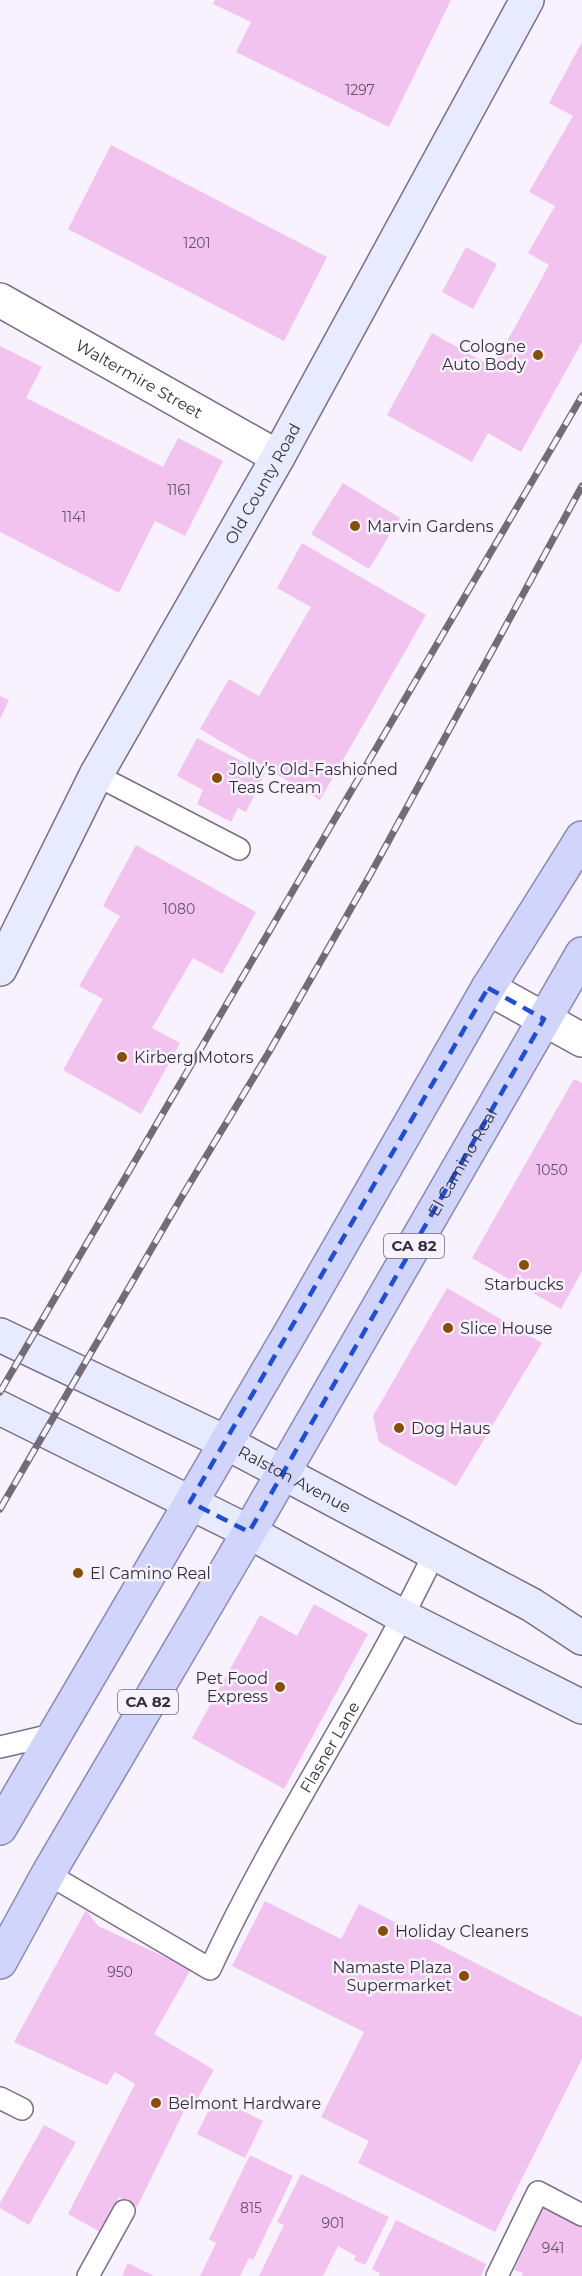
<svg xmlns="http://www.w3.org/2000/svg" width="582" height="2276" font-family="Montserrat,sans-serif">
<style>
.building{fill:#f1c3ee}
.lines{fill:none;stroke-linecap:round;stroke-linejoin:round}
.lane-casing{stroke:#796e88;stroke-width:24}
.street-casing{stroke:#796e88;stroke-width:36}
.secondary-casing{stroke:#796e88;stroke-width:36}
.primary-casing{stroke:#8789b6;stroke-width:36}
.lane{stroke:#fff;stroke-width:21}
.street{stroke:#fff;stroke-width:33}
.secondary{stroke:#e8eafd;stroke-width:33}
.primary{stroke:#d2d5fb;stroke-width:33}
.rail-casing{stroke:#716c78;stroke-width:7}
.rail{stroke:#f7f2fe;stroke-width:4.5;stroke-dasharray:14;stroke-linecap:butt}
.marked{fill:none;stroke:#1d4ed8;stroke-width:4.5;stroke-dasharray:12 8;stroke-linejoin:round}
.poi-dot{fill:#884e06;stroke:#f7f2fe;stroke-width:2}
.labels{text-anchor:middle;stroke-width:5;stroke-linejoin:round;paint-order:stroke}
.number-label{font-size:14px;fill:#635467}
.shield{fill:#f7f2fe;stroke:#6e6a75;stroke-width:1.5}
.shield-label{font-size:15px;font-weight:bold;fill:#342f3a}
.poi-label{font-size:16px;fill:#342f3a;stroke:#f7f2fe;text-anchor:start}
.street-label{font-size:16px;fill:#342f3a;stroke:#f7f2fe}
</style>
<rect width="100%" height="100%" fill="#f7f2fe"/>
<g class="building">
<path d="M215 0H451L389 127 236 52 251 22 213 4Z"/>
<path d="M582 42V342L521 452 488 433 472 462 387 415 432 333 493 367 549 265 528 253 555 206 529 192 573 116 549 103Z"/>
<path d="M111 145 327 257 284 341 68 229Z"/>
<path d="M466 247 497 264 473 309 442 292Z"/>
<path d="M0 346 42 367 26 398 163 467 178 438 223 461 185 536 155 521 119 593 0 532Z"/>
<path d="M343 483 400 518 369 569 311 534Z"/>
<path d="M302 543 426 615 320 800 200 729 229 679 259 696 311 607 277 588Z"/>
<path d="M0 696 9 700 0 719Z"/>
<path d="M197 738 265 773 246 812 238 808 231 822 197 804 203 790 177 776Z"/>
<path d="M136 845 256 912 222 974 193 958 152 1028 180 1043 141 1114 63 1070 103 999 79 986 120 916 103 906Z"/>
<path d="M574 1079 582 1083V1271L561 1309 472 1258Z"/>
<path d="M447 1288 542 1343 456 1486 379 1442 373 1416Z"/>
<path d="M314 1604 368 1634 284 1789 192 1738 260 1615 297 1636Z"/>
<path d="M265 1901 341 1939 359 1904 582 2017V2059L495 2232 358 2163 369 2141 321 2117 364 2032 232 1966Z"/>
<path d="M86 1910 98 1926 191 1969 154 2034 214 2070 194 2105 189 2101 137 2207 119 2197 102 2233 68 2214 135 2084 115 2072 107 2085 14 2042Z"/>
<path d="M215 2097 263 2121 245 2158 197 2134Z"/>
<path d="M44 2125 76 2142 29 2225 0 2208V2203Z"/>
<path d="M250 2155 293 2176 253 2260 249 2258 240 2276H200L216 2243 209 2239Z"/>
<path d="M301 2174 389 2217 365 2265 354 2260 356 2256 338 2246 323 2276H259L284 2225 277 2222Z"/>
<path d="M543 2208 582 2227V2276H522L523 2273 514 2270Z"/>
<path d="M396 2220 486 2264 481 2276H379L380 2273 372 2269Z"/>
<path d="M128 2263 154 2276H122Z"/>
</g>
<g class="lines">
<defs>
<g id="lane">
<path d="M96 775 239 849"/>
<path d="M0 1747 56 1734"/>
<path id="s1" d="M48 1874 210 1969C276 1826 366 1696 434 1554"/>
<path d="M0 2098 22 2109"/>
<path d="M88 2276 124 2211"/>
<path d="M497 2276 538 2192 582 2215"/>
</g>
<g id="street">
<path id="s2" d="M0 300 278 457"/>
<path d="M488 988 582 1040"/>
</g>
<g id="secondary">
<path id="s3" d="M0 969 96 775 278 457 527 0"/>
<path id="s4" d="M0 1335 225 1442 532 1605 582 1638"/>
<path d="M0 1408 249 1532 404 1617 582 1707"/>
</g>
<g id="primary">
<path d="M0 1828 292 1330 488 988 582 838"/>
<path id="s5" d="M0 1962 48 1874 249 1532 582 954"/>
</g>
</defs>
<use href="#lane" class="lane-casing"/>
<use href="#street" class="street-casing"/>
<use href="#secondary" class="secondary-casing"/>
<use href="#primary" class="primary-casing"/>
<use href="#lane" class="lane"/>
<use href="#street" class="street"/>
<use href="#secondary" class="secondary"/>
<use href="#primary" class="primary"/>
<defs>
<g id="rail">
<path d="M0 1392 582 396"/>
<path d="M0 1509 184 1193 269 1052 370 875 582 486"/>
</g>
</defs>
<use href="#rail" class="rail-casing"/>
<use href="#rail" class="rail"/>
</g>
<path class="marked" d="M488 988 544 1019 249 1532 190 1502Z"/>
<g class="poi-dot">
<circle cx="538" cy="355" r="6"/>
<circle cx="355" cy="526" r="6"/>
<circle cx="217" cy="778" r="6"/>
<circle cx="122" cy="1057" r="6"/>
<circle cx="524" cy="1265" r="6"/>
<circle cx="448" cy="1328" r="6"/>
<circle cx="399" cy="1428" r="6"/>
<circle cx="78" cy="1573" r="6"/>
<circle cx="280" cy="1687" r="6"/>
<circle cx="383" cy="1931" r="6"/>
<circle cx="464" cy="1976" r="6"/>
<circle cx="156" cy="2103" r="6"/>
</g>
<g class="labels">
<g class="number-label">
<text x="360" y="95">1297</text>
<text x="197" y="248">1201</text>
<text x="179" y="495">1161</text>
<text x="74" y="522">1141</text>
<text x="179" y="914">1080</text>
<text x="552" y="1175">1050</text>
<text x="120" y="1977">950</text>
<text x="251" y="2213">815</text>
<text x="333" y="2228">901</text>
<text x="553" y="2253">941</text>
</g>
<g class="shield">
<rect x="384" y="1234" width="60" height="24" rx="4.5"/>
<rect x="118" y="1690" width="60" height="24" rx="4.5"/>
</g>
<g class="shield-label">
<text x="414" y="1251">CA 82</text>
<text x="148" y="1707">CA 82</text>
</g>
<g class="poi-label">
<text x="526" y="352" text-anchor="end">Cologne<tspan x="526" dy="18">Auto Body</tspan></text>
<text x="367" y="532">Marvin Gardens</text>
<text x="229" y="775">Jolly’s Old-Fashioned<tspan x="229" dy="18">Teas Cream</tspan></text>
<text x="134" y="1063">Kirberg Motors</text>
<text x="524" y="1290" text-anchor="middle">Starbucks</text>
<text x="460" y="1334">Slice House</text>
<text x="411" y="1434">Dog Haus</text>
<text x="90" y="1579">El Camino Real</text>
<text x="268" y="1684" text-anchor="end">Pet Food<tspan x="268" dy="18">Express</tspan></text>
<text x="395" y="1937">Holiday Cleaners</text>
<text x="452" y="1973" text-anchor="end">Namaste Plaza<tspan x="452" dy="18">Supermarket</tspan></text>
<text x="168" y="2109">Belmont Hardware</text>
</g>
<g class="street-label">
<text dy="6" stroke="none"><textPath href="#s2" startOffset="160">Waltermire Street</textPath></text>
<text dy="6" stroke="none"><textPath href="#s3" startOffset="552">Old County Road</textPath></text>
<text dy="6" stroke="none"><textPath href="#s5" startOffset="924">El Camino Real</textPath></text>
<text dy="6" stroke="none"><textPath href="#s4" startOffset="328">Ralston Avenue</textPath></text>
<text dy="6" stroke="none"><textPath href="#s1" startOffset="440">Flasner Lane</textPath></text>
</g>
</g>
</svg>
